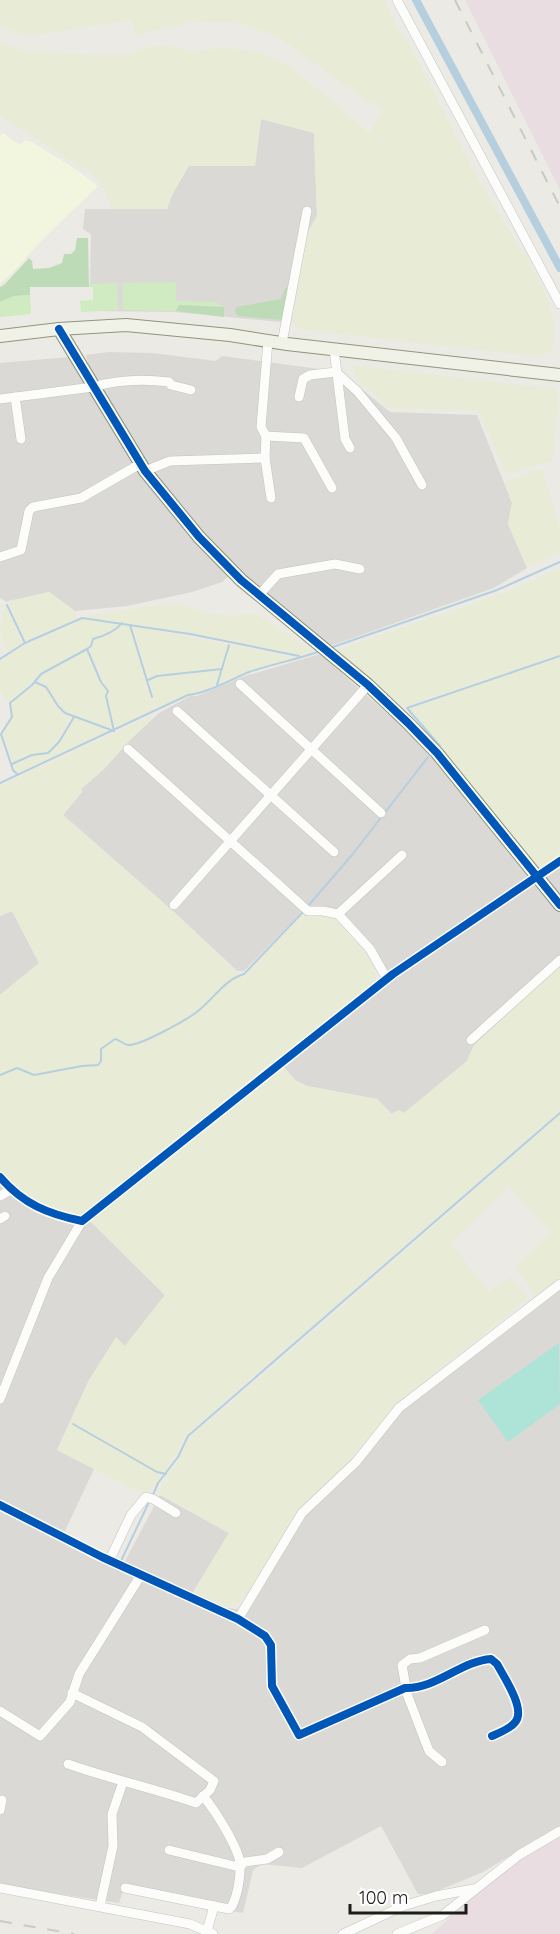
<svg xmlns="http://www.w3.org/2000/svg" width="560" height="1934" font-family="Quicksand,sans-serif">
<style>
.residential{fill:#dad9d6}
.industrial{fill:#e9dde2}
.education{fill:#f2f6de}
.farmland{fill:#e8ecd6}
.grass{fill:#d0ebc1}
.forest{fill:#bedbb8}
.pitch{fill:#aee4d7}
.lines{fill:none;stroke-linecap:round;stroke-linejoin:round}
.stream{stroke:#b6cfdf;stroke-width:2}
.canal{stroke:#b6cfdf;stroke-width:8}
.street-casing{stroke:#c3c3c0;stroke-width:10}
.secondary-casing{stroke:#8f957c;stroke-width:14}
.street{stroke:#fcfcfb;stroke-width:9}
.secondary{stroke:#f0f2e8;stroke-width:12}
.rail{stroke:#c9c9c8;stroke-width:2;stroke-dasharray:12 12;stroke-linecap:butt}
.cycleway-casing{stroke:#fff;stroke-width:11}
.cycleway{stroke:#0057b8;stroke-width:8}
</style>
<rect width="100%" height="100%" fill="#ebeae4"/>
<g class="residential">
<path d="M261 119 314 133 317 216 306 235 291 323 175 312 93 311V288L90 283 91 234 83 229 85 209H167L172 195 188 166H255Z"/>
<path d="M109 352 152 353 216 361 222 356 341 372 390 412 477 415 512 503 508 524 527 568 494 588 330 646 254 584 203 536 153 475 90 373 86 355Z"/>
<path d="M70 357 181 522 229 576 222 582 192 592 127 606 75 611 49 592 7 602 0 598V363Z"/>
<path d="M320 654 415 738 454 781 534 880 560 863V965L474 1045 467 1061 404 1113 392 1114 377 1099 307 1086 295 1080 282 1065 388 980 374 949 308 906 244 971H237L174 912 63 815 82 792 81 789 105 768 129 741 159 713 190 696H197L242 677Z"/>
<path d="M12 911 39 963 0 995V916Z"/>
<path d="M0 1171 18 1192 91 1222 165 1295 124 1347 116 1338 89 1380 57 1450 94 1469 64 1533 124 1563 160 1495 229 1533 193 1592 228 1608 246 1610 305 1516 332 1492 356 1467 404 1406 560 1289V1826L483 1872 430 1894H418L381 1826 302 1868 262 1864 253 1870 243 1913 123 1891 119 1903 0 1885Z"/>
</g>
<g class="industrial">
<path d="M465 0H560V190Z"/>
<path d="M560 1837V1934H432L474 1895 530 1852Z"/>
</g>
<path class="education" d="M3 133 20 145 25 140 32 142 77 170 98 186 37 245 18 267 0 284V136Z"/>
<g class="farmland">
<path d="M0 0H384L397 28 409 44 481 185 530 263 543 289 550 305 554 327V343L551 351 540 357 306 330 291 323 306 235 317 216 314 133 261 119 255 166H189L172 195 167 209H111L105 190 91 173 0 116V43L26 51 93 55H131L139 49 163 45 194 52 224 47 261 53 288 65 355 120 366 131 370 132 382 113 379 106 365 100 279 37 239 23 193 21 176 26 145 32 140 36 133 33 134 23 130 20 36 35H25L0 27Z"/>
<path d="M350 365 556 389 559 398 552 461 506 474 479 413 476 411 389 408 372 392 361 386Z"/>
<path d="M542 469 560 527V552L527 568 508 524 512 503 504 482Z"/>
<path d="M560 568V655L403 707 337 650 503 593Z"/>
<path d="M49 592 75 611 77 618 26 642 8 601Z"/>
<path d="M4 604H6L24 643 8 652 0 633Z"/>
<path d="M167 604 183 605 213 614 234 616 249 614 259 616 314 651 301 655 233 643 192 633 82 617Z"/>
<path d="M82 620 120 624 104 634 91 639 90 646 87 648 41 673 9 702 5 699 0 689V661L26 645Z"/>
<path d="M123 624 130 625 155 710 114 729 107 696 109 690 102 680 88 649 92 646 94 640 105 636Z"/>
<path d="M132 625 228 645 221 668 157 675 148 678Z"/>
<path d="M230 645 294 657 219 683Z"/>
<path d="M86 650 100 682 107 691 105 695 113 729 66 712 59 705 46 686 37 681 42 675Z"/>
<path d="M560 658V856L544 865 534 867 440 748V745L408 710 462 690Z"/>
<path d="M221 670 216 684 196 694H188L156 709 149 680 158 677Z"/>
<path d="M35 683 45 688 57 707 72 717 52 749 47 752 22 757 13 763 2 734 13 718 11 703Z"/>
<path d="M148 717 151 720 129 741 105 768 81 789 82 792 63 815 174 912 237 971 240 977 244 976 304 913 337 917 365 950 372 960 376 975 375 981 368 989 81 1217 38 1202 18 1192 0 1171V995L39 963 12 911 0 916V786Z"/>
<path d="M74 718 90 722 112 731 18 774 14 769 13 765 22 760 33 756 48 754 53 750Z"/>
<path d="M560 965V1111L185 1436 174 1457 152 1490 141 1493 57 1450 89 1380 116 1337 125 1346 165 1295 91 1222 94 1216 282 1065 295 1080 307 1086 377 1099 391 1114 399 1110 404 1113 467 1061 474 1045Z"/>
<path d="M560 1115V1277L540 1293 535 1294 515 1267 551 1233 509 1186 451 1243 489 1292 511 1277 528 1299 401 1399 349 1461 299 1512 246 1595 237 1604 228 1608 193 1593 229 1533 157 1493 180 1458 184 1445 190 1437 314 1331Z"/>
</g>
<g class="grass">
<path d="M176 282V301L216 302 224 307 179 305 176 311 123 310V283Z"/>
<path d="M117 283 118 310 81 312 80 301 93 300V287H89V284Z"/>
<path d="M30 295 31 314 0 317V302L14 296Z"/>
</g>
<g class="forest">
<path d="M77 238H88L89 287H30V295L14 296 0 302V287L4 285 29 258 32 261 33 269 49 268 62 263 64 254H71L75 250Z"/>
<path d="M285 288H290L282 320 238 316 235 312 236 307 281 299Z"/>
<path d="M179 305 224 307V317L176 311Z"/>
</g>
<path class="pitch" d="M559 1343 560 1404 508 1442 478 1400Z"/>
<g class="lines">
<g class="stream">
<path d="M7 605 25 643"/>
<path d="M130 625 152 697"/>
<path d="M330 648 497 590 560 562"/>
<path d="M87 649 101 682 108 691 106 696 114 731"/>
<path d="M0 659 25 643 82 618 190 634 299 656"/>
<path d="M148 680 157 676 222 669"/>
<path d="M35 682 46 687 58 706 65 713 114 731"/>
<path d="M217 685 229 645"/>
<path d="M440 746 407 708 560 656"/>
<path d="M12 764 32 755 48 753 59 742 74 717"/>
<path d="M18 775 13 770 1 734 12 717 10 703 32 685 41 674 87 649 91 646 93 639C104 636 115 632 122 623"/>
<path d="M0 783 188 695C205 694 232 679 249 672 273 664 298 659 321 651"/>
<path d="M308 906 352 855 428 757"/>
<path d="M0 1075 17 1068 34 1075 82 1066 98 1065 101 1061V1049L115 1039C120 1040 123 1044 128 1045 140 1046 184 1021 194 1014 212 1002 223 980 244 974L305 910"/>
<path d="M73 1424 157 1472 166 1474"/>
<path d="M152 1497 158 1483 178 1457 188 1436 560 1113"/>
<path d="M121 1561 149 1502"/>
</g>
<path class="canal" d="M416 0 560 268"/>
<defs>
<g id="street">
<path d="M397 0 560 304"/>
<path d="M268 341 261 427 266 436 304 438 332 488"/>
<path d="M282 343 307 211"/>
<path d="M334 349 345 439 350 448"/>
<path d="M15 397 21 439"/>
<path d="M299 397 303 379 310 375 336 372 357 391 396 438 422 485"/>
<path d="M0 399 93 387C117 380 144 379 169 382L171 385 191 390"/>
<path d="M266 436 265 458 271 498"/>
<path d="M145 471 170 461 265 458"/>
<path d="M0 557 21 550 29 511 33 507 81 498 140 464"/>
<path d="M260 594 278 574 335 564 360 569"/>
<path d="M240 684 381 813"/>
<path d="M177 711 334 852"/>
<path d="M128 749 308 911H323L338 914 370 949 387 979"/>
<path d="M174 905 368 685"/>
<path d="M338 914 402 855"/>
<path d="M471 1040 560 960"/>
<path d="M0 1177C23 1204 48 1214 82 1221L393 974 560 861"/>
<path d="M0 1196 11 1190"/>
<path d="M0 1219 5 1216"/>
<path d="M0 1399 48 1278 82 1221"/>
<path d="M0 1505 102 1557 238 1619 265 1636 271 1645 272 1686 299 1735 405 1688C436 1689 461 1661 491 1659L497 1664C504 1677 525 1708 516 1721 512 1728 499 1733 492 1736"/>
<path d="M109 1561 131 1515 146 1497 153 1499 176 1513"/>
<path d="M238 1619 302 1513 356 1462 399 1408 560 1284"/>
<path d="M0 1711 40 1736 70 1702 79 1674 141 1575"/>
<path d="M442 1762 429 1751 407 1694 402 1665 410 1659 420 1658 485 1630"/>
<path d="M68 1764C110 1779 153 1788 196 1803L210 1790 214 1781 142 1727 72 1693"/>
<path d="M203 1796C215 1810 234 1841 239 1858 242 1871 238 1894 232 1906L229 1909 214 1906 207 1931"/>
<path d="M0 1810 2 1800"/>
<path d="M169 1850 239 1867 245 1862 267 1859 279 1852"/>
<path d="M0 1888 190 1924 213 1934"/>
<path d="M125 1888 214 1906"/>
<path d="M100 1906 113 1846 112 1814 123 1782"/>
<path d="M343 1934 403 1906 436 1896 473 1889"/>
<path d="M397 1934 443 1915 519 1855 560 1831"/>
</g>
<g id="secondary">
<path d="M59 329 145 471 199 537 241 580 368 685 408 723 437 753 560 905"/>
<path d="M0 336 59 329 126 325 230 335 287 344 560 375"/>
</g>
</defs>
<use href="#street" class="street-casing"/>
<use href="#secondary" class="secondary-casing"/>
<use href="#street" class="street"/>
<use href="#secondary" class="secondary"/>
<g class="rail">
<path d="M455 0 560 207"/>
<path d="M0 1921 74 1934"/>
</g>
<defs>
<g id="cycleway">
<path d="M59 329 145 471 199 537 241 580 368 685 408 723 437 753 560 905"/>
<path d="M0 1177C23 1204 48 1214 82 1221L393 974 560 861"/>
<path d="M0 1505 102 1557 238 1619 265 1636 271 1645 272 1686 299 1735 405 1688C436 1689 461 1661 491 1659L497 1664C504 1677 525 1708 516 1721 512 1728 499 1733 492 1736"/>
</g>
</defs>
<use href="#cycleway" class="cycleway-casing"/>
<use href="#cycleway" class="cycleway"/>
</g>
<path d="M350 1904v9h116v-9" fill="none" stroke="#1c1c1c" stroke-width="3"/>
<text x="359" y="1904" font-size="18" fill="#1c1c1c" stroke="#ffffff" stroke-width="4.5" paint-order="stroke">100 m</text>
</svg>
